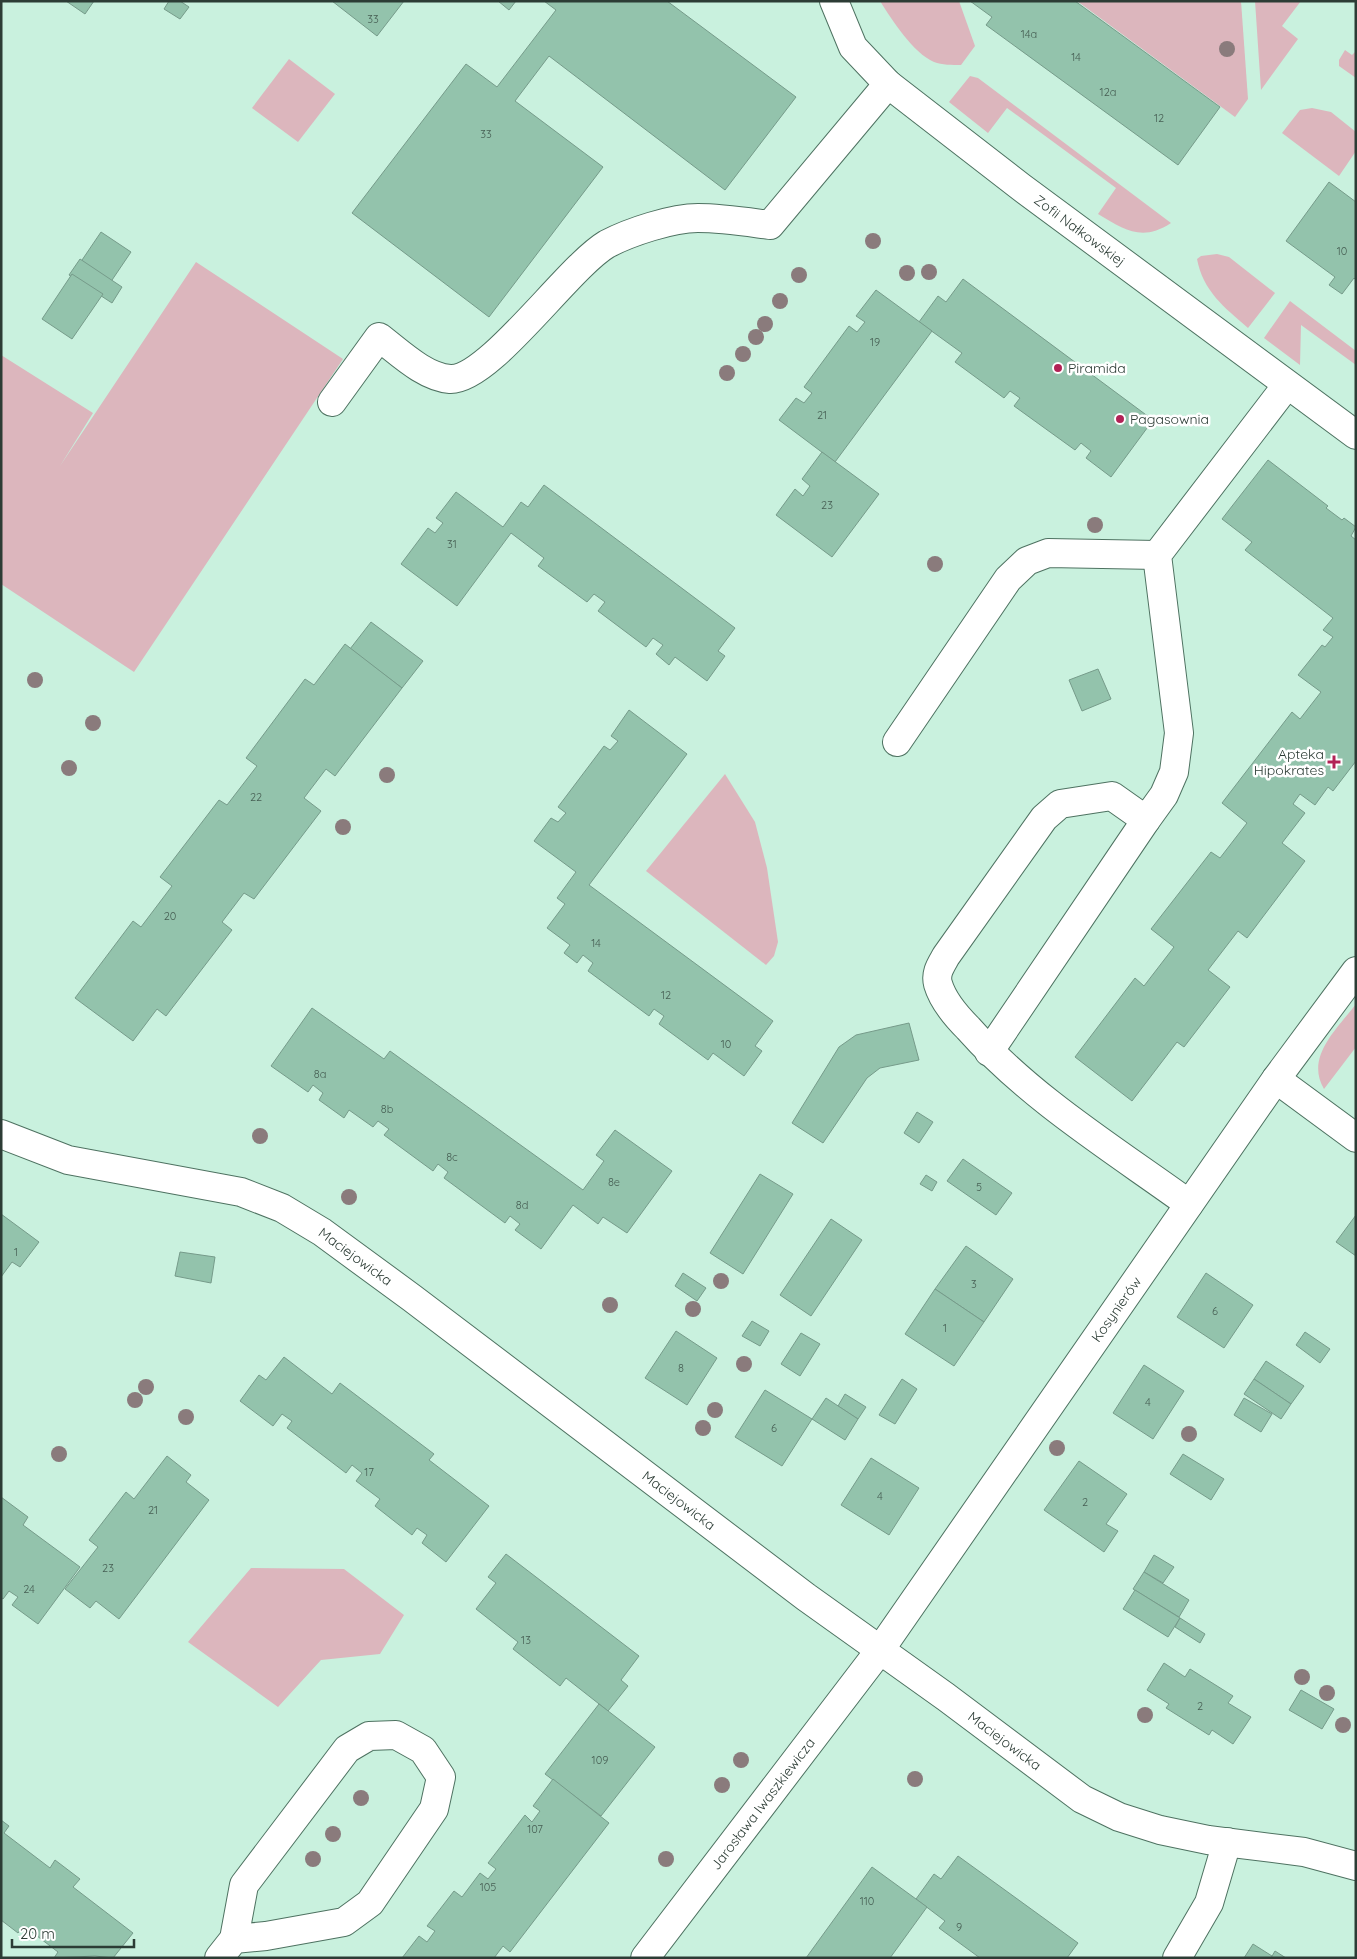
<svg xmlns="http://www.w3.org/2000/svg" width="1357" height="1959" font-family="Quicksand,sans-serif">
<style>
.green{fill:#dcb6bd}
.building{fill:#93c3ac;stroke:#769b8a}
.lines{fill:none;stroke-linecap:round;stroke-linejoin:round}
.minor-casing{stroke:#4e7261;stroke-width:30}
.minor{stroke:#fff;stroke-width:28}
.tree{fill:#8a7b7c}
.poi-dot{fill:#b22256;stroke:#fff;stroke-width:2}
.labels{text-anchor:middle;stroke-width:5;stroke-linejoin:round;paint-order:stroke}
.number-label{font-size:11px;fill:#465e53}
.street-label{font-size:14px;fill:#2c3c35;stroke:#fff}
.poi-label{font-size:14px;fill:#2c3c35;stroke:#fff;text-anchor:start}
</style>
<rect width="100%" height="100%" fill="#c9f1de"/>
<g class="green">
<path d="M880 1H959L975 46 961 65C952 65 942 65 934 62 913 53 892 20 880 1Z"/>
<path d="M1077 1H1241L1248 99 1235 117Z"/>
<path d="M1255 1H1301L1282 26 1298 39 1261 90Z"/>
<path d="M1345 50 1352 55 1356 51V78L1339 66V60Z"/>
<path d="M289 59 335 94 298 142 252 108Z"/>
<path d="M970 76 978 78 1171 223C1142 242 1125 230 1098 214L1116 188 1007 108 988 133 949 102Z"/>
<path d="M1312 108 1331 112 1356 132V151L1339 176 1282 133 1300 110Z"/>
<path d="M1217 254 1229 257 1275 293 1248 328C1224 307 1203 291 1197 259L1201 256Z"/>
<path d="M196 262 343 359 134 672 1 584V355L93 413 60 466Z"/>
<path d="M1290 301 1356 351V365L1301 325 1300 365 1264 338Z"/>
<path d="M725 774 755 822 767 868 778 942 774 956 766 965 646 871Z"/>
<path d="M1356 1004V1047L1324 1089C1305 1057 1337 1029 1356 1004Z"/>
<path d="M251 1568 344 1569 404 1615 380 1654 321 1660 278 1707 188 1642Z"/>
</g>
<g class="building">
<path d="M66 1H94L85 14Z"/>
<path d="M169 1H180L189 7 180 19 164 9Z"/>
<path d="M332 1H404L377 36Z"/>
<path d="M498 1H516L509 10Z"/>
<path d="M544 1H667L796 97 725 190 549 56 515 101 603 167 489 317 352 213 466 64 497 87 556 10Z"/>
<path d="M970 1H1075L1220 107 1178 165 986 25 992 17Z"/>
<path d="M1329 182 1356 202V280L1354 278 1342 294 1329 285 1335 277 1286 241Z"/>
<path d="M101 232 131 252 110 283 80 263Z"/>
<path d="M80 259 122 287 112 303 69 275Z"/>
<path d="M72 274 103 294 72 339 42 319Z"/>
<path d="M963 279 1153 420 1111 477 1086 458 1091 451 1081 443 1075 450 1014 406 1020 398 1010 391 1004 398 955 362 962 353 919 322 938 296 946 302Z"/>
<path d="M876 290 932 331 835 462 779 420 796 398 804 403 812 393 804 387 849 326 857 332 865 322 856 316Z"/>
<path d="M822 452 879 494 832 557 776 515 795 489 803 496 810 486 802 479Z"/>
<path d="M1268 460 1328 506 1326 508 1342 520 1344 518 1356 527 1351 536 1356 540V761L1333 791 1328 787 1315 805 1300 794 1293 804 1305 813 1282 843 1305 861 1247 938 1238 931 1208 970 1230 987 1184 1047 1177 1042 1132 1101 1075 1057 1135 978 1144 986 1174 947 1151 929 1211 852 1220 858 1247 823 1222 803 1292 712 1300 719 1321 692 1298 675 1322 645 1325 647 1333 637 1323 630 1333 618 1245 550 1252 542 1222 519Z"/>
<path d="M544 485 735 628 718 651 725 656 707 681 675 657 669 665 656 654 663 645 653 638 646 647 598 611 605 602 594 594 587 602 538 566 544 558 511 533 457 606 401 564 428 528 435 533 443 523 436 518 456 492 503 527 521 502 528 507Z"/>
<path d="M371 622 423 661 402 688 350 649Z"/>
<path d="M345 644 402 688 335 776 326 769 304 798 321 811 254 899 244 893 222 922 232 930 166 1016 157 1009 133 1041 75 998 133 921 141 927 172 886 160 877 219 800 227 805 257 766 246 758 305 679 314 685Z"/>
<path d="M1098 669 1111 699 1082 711 1069 680Z"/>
<path d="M629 710 687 754 589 885 773 1021 755 1046 762 1051 744 1076 713 1053 708 1060 659 1024 664 1016 654 1009 649 1016 588 971 593 963 583 955 577 963 564 953 570 945 547 928 565 904 557 898 576 872 534 841 551 818 558 822 566 813 558 807 604 746 610 750 618 741 611 736Z"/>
<path d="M312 1008 384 1059 390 1051 583 1190 604 1161 596 1155 615 1130 672 1171 627 1233 603 1217 598 1224 573 1205 541 1249 515 1230 520 1224 510 1216 505 1223 444 1178 448 1172 438 1164 433 1171 384 1135 389 1129 378 1121 373 1127 349 1110 344 1118 319 1100 323 1093 313 1085 308 1092 271 1066Z"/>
<path d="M909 1023 919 1060 880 1068 867 1078 823 1143 792 1123 839 1047 856 1035Z"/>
<path d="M917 1112 933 1122 919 1143 904 1133Z"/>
<path d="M963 1159 1012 1193 996 1215 947 1181Z"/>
<path d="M760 1174 793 1194 743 1274 710 1253Z"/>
<path d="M926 1175 937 1182 932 1191 920 1184Z"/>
<path d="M1 1214 39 1242 20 1267 12 1262 1 1277Z"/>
<path d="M1356 1215V1256L1336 1242Z"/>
<path d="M831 1219 862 1240 811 1316 780 1295Z"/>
<path d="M966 1246 1013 1279 984 1322 935 1289Z"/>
<path d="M180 1252 215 1257 211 1283 175 1276Z"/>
<path d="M683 1273 706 1288 697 1301 675 1286Z"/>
<path d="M1206 1273 1253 1305 1224 1348 1177 1317Z"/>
<path d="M935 1289 984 1322 954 1366 905 1334Z"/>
<path d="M752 1321 769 1331 760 1346 742 1336Z"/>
<path d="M676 1331 717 1358 687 1405 645 1378Z"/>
<path d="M1305 1332 1330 1349 1320 1363 1296 1345Z"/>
<path d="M801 1333 820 1344 800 1376 781 1364Z"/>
<path d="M284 1357 332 1394 340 1383 434 1454 429 1460 489 1506 446 1562 422 1543 427 1535 417 1528 412 1535 375 1506 380 1499 356 1481 362 1473 352 1465 346 1473 287 1428 292 1421 282 1414 273 1426 240 1401 259 1375 266 1380Z"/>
<path d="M1266 1361 1304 1386 1291 1404 1254 1379Z"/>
<path d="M1144 1365 1184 1391 1153 1439 1113 1413Z"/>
<path d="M902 1379 917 1389 895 1424 879 1415Z"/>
<path d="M1254 1379 1291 1404 1281 1419 1244 1394Z"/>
<path d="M765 1390 812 1419 782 1466 735 1437Z"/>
<path d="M845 1394 866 1407 858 1419 838 1406Z"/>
<path d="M826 1398 858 1419 845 1440 812 1419Z"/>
<path d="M1244 1398 1272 1414 1261 1432 1234 1415Z"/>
<path d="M1183 1454 1224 1479 1211 1500 1170 1474Z"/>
<path d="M167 1456 191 1475 186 1482 209 1500 119 1619 96 1601 90 1608 65 1589 98 1547 89 1540 126 1492 134 1499Z"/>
<path d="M871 1458 919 1488 889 1535 841 1505Z"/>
<path d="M1079 1461 1127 1494 1106 1524 1118 1531 1104 1552 1044 1510Z"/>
<path d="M1 1497 28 1517 23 1525 80 1567 38 1624 12 1605 18 1597 9 1591 3 1599 1 1598Z"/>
<path d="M506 1554 639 1656 621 1680 628 1686 608 1711 566 1678 560 1686 513 1649 518 1642 476 1609 496 1583 488 1577Z"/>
<path d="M1154 1555 1174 1567 1163 1583 1144 1572Z"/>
<path d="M1144 1572 1189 1600 1179 1617 1133 1589Z"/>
<path d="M1135 1590 1180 1618 1168 1637 1123 1609Z"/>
<path d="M1180 1618 1205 1634 1200 1643 1175 1627Z"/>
<path d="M1164 1663 1185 1677 1190 1669 1233 1696 1228 1703 1251 1717 1233 1744 1212 1730 1209 1735 1166 1708 1169 1704 1147 1690Z"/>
<path d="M1301 1690 1334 1709 1322 1729 1289 1710Z"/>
<path d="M599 1704 655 1747 601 1816 545 1774Z"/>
<path d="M553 1779 609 1823 510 1952 503 1946 494 1958H402L419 1936 427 1942 435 1931 427 1926 454 1891 462 1897 480 1873 488 1879 496 1869 488 1863 525 1815 532 1822 540 1811 533 1806Z"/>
<path d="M1 1820 9 1826 4 1833 50 1868 55 1860 80 1879 73 1887 133 1933 113 1958 95 1956 54 1958 58 1952 24 1926 18 1933 1 1920Z"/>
<path d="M958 1856 1078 1943 1067 1958H980L939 1928 945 1921 916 1899 934 1874 941 1879Z"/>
<path d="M872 1867 927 1907 890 1958H806Z"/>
<path d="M1253 1944 1272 1956 1271 1958H1244Z"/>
<path d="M1275 1951 1286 1958H1271Z"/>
</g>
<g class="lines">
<defs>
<g id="minor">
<path id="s1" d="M834 1 853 47 888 84 1021 187 1356 435"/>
<path d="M332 402 379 337C399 352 424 377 450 379 489 381 568 267 607 244 630 232 672 218 698 218 722 218 747 222 770 225L888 84"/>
<path d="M897 742 1008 579 1027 561 1048 553 1157 555"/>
<path d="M989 1052 1146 820"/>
<path d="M1276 1079 1356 1138"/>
<path id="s2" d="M1 1134 68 1160 241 1192 282 1208 322 1232 412 1298 806 1597 946 1697 1082 1799 1119 1817 1160 1830 1208 1840 1304 1852 1356 1866"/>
<path d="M1189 1204C1113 1149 1030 1098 968 1028 956 1016 943 1001 938 984 935 973 941 965 946 956L1044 818 1060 804 1112 796 1146 820 1164 795 1174 772 1179 733 1157 555 1287 385"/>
<path d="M219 1958 234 1939 244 1885 347 1749 369 1736 396 1735 423 1750 441 1777 434 1809 370 1903 344 1922 266 1936 234 1939"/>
<path id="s3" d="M645 1958 880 1650 1276 1079 1356 971"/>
<path d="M1177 1958 1209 1903 1227 1842"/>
</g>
</defs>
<use href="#minor" class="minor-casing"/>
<use href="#minor" class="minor"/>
</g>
<g class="tree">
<circle cx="1227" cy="49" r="8"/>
<circle cx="873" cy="241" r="8"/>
<circle cx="929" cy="272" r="8"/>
<circle cx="907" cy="273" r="8"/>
<circle cx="799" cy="275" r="8"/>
<circle cx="780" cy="301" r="8"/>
<circle cx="765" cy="324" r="8"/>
<circle cx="756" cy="337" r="8"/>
<circle cx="743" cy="354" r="8"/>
<circle cx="727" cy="373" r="8"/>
<circle cx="1095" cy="525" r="8"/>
<circle cx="935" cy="564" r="8"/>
<circle cx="35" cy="680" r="8"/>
<circle cx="93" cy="723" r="8"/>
<circle cx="69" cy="768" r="8"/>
<circle cx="387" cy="775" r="8"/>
<circle cx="343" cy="827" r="8"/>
<circle cx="260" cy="1136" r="8"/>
<circle cx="349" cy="1197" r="8"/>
<circle cx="721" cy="1281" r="8"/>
<circle cx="610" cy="1305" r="8"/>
<circle cx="693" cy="1309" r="8"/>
<circle cx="744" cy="1364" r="8"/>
<circle cx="146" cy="1387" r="8"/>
<circle cx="135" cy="1400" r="8"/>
<circle cx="715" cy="1410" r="8"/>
<circle cx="186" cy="1417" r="8"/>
<circle cx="703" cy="1428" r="8"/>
<circle cx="1189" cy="1434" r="8"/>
<circle cx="1057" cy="1448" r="8"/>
<circle cx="59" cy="1454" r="8"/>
<circle cx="1302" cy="1677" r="8"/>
<circle cx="1327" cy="1693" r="8"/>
<circle cx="1145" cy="1715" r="8"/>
<circle cx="1343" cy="1725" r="8"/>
<circle cx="741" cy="1760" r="8"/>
<circle cx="915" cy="1779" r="8"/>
<circle cx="722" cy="1785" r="8"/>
<circle cx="361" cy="1798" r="8"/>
<circle cx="333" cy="1834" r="8"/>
<circle cx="313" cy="1859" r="8"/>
<circle cx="666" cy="1859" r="8"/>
</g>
<g class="poi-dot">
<circle cx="1058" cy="368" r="5"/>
<circle cx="1120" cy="419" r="5"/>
<path d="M1331.5 754.5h5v5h5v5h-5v5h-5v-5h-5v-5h5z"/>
</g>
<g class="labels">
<g class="number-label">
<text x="373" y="23">33</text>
<text x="1029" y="38">14a</text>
<text x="1076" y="61">14</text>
<text x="1108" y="96">12a</text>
<text x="1159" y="122">12</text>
<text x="486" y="138">33</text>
<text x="1342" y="255">10</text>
<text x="875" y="346">19</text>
<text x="822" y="419">21</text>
<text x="827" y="509">23</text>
<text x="452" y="548">31</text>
<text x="256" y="801">22</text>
<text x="170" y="920">20</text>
<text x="596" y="947">14</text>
<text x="666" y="999">12</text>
<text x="726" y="1048">10</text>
<text x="320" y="1078">8a</text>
<text x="387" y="1113">8b</text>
<text x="452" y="1161">8c</text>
<text x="614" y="1186">8e</text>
<text x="979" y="1191">5</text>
<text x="522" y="1209">8d</text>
<text x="16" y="1256">1</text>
<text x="974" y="1288">3</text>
<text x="1215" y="1315">6</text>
<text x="945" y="1332">1</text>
<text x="681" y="1372">8</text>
<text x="1148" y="1406">4</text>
<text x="774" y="1432">6</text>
<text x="369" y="1476">17</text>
<text x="880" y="1500">4</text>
<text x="1085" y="1506">2</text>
<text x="153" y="1514">21</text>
<text x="108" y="1572">23</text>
<text x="29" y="1593">24</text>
<text x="526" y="1644">13</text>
<text x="1200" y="1710">2</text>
<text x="600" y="1764">109</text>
<text x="535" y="1833">107</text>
<text x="488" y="1891">105</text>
<text x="867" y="1905">110</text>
<text x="959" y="1931">9</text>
</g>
<g class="street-label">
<text dy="5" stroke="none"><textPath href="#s1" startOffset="342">Zofii Nałkowskiej</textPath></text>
<text dy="5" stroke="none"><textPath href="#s2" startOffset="380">Maciejowicka</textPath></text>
<text dy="5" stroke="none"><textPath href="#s3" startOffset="802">Kosynierów</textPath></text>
<text dy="5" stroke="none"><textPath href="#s2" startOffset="785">Maciejowicka</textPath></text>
<text dy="5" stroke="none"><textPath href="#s2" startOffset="1190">Maciejowicka</textPath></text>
<text dy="5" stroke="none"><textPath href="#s3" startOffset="194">Jarosława Iwaszkiewicza</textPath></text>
</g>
<g class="poi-label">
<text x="1068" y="373">Piramida</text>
<text x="1130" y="424">Pagasownia</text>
<text x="1324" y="759" text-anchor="end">Apteka<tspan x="1324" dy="16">Hipokrates</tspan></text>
</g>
</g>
<rect width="1357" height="1959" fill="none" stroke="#2c3c35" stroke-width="5"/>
<path d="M12 1939v8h122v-8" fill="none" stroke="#2c3c35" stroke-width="2.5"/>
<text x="20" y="1939" font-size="15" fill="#2c3c35" stroke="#ffffff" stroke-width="4" paint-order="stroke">20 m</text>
</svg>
